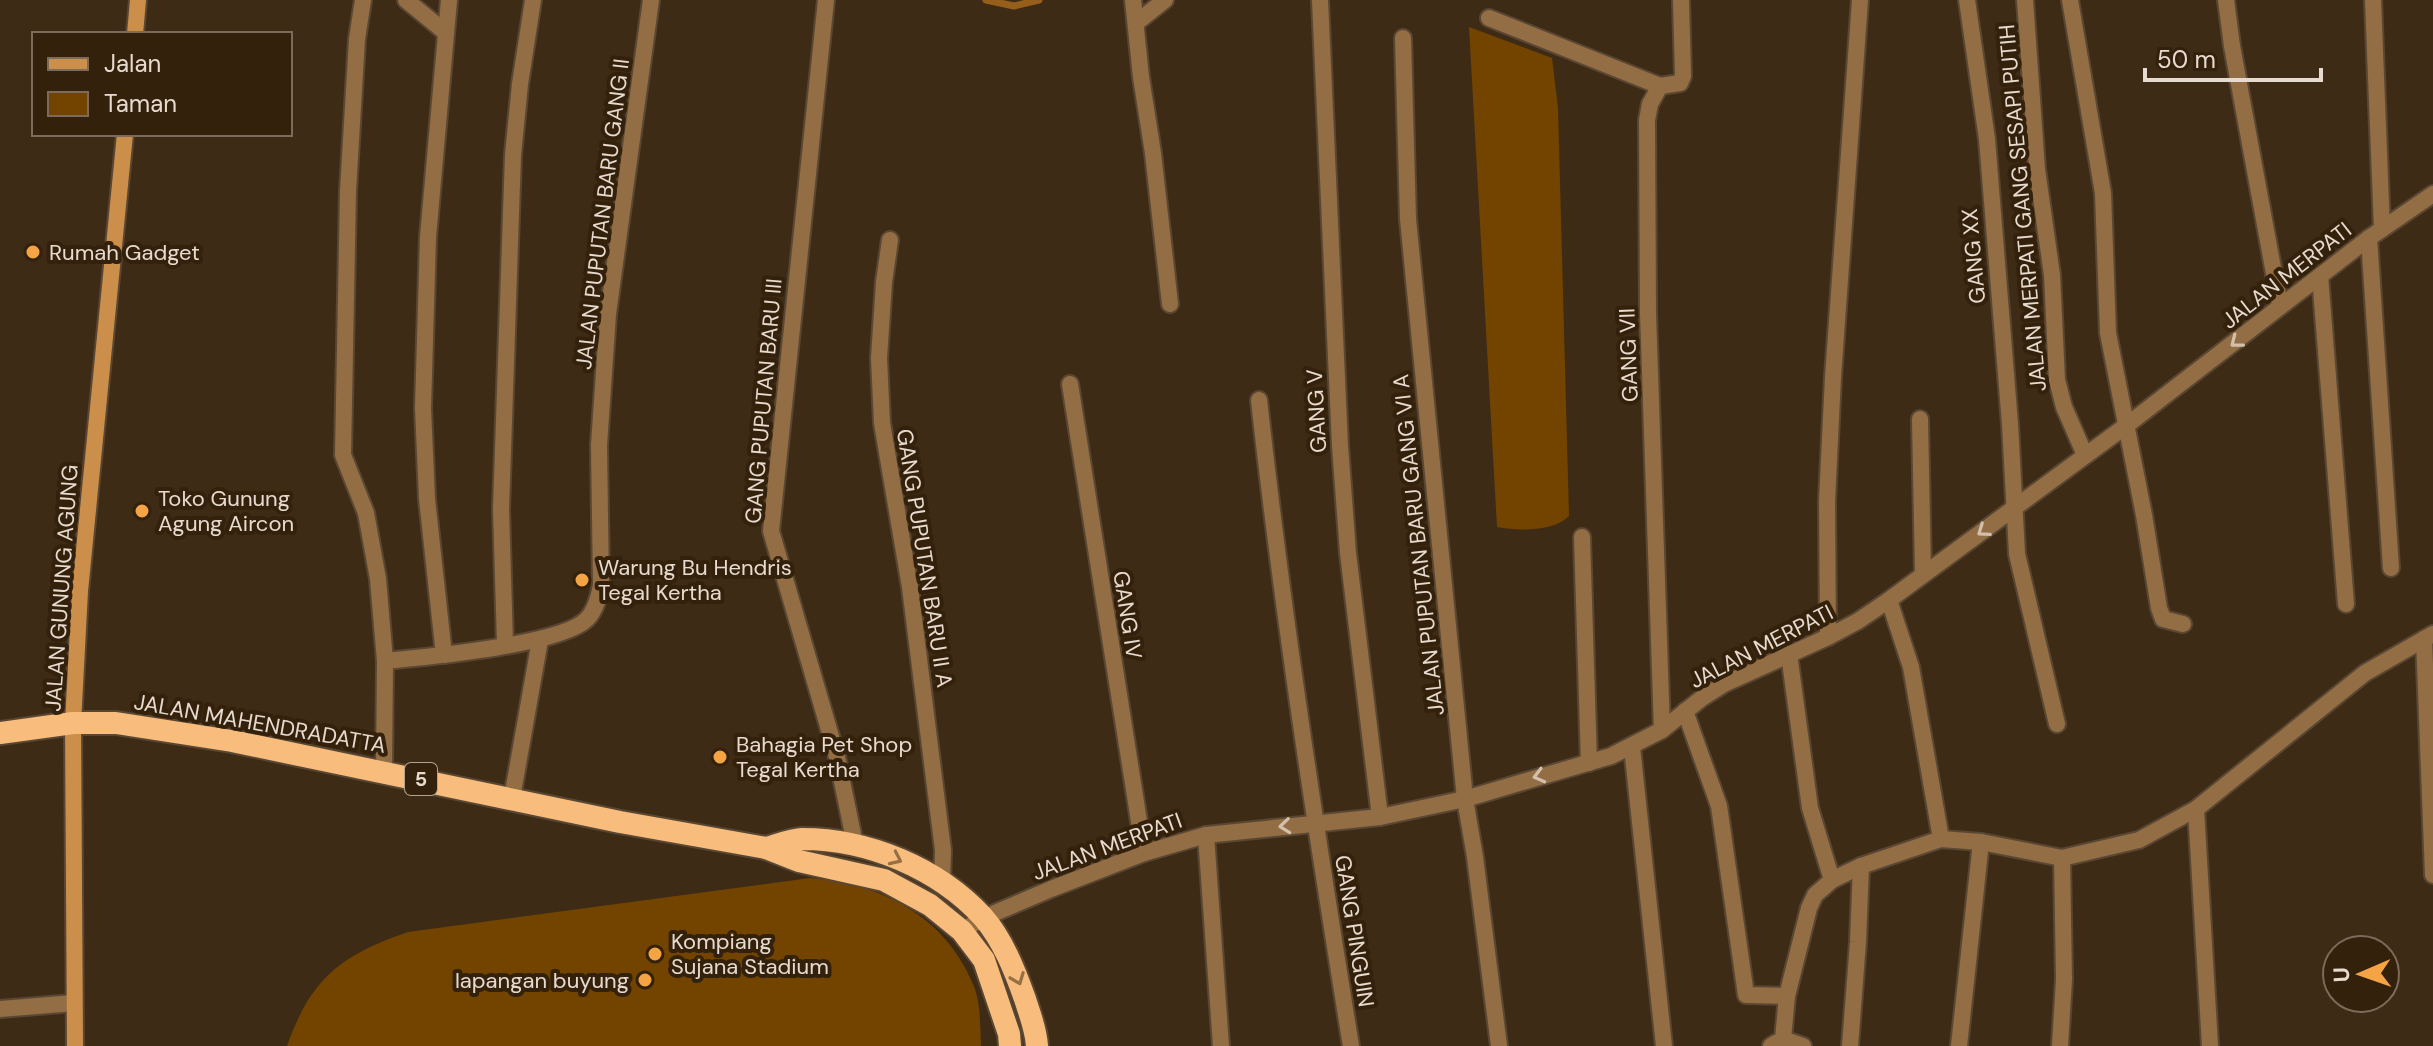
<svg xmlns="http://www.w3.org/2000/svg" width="2433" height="1046" font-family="'DM Sans',sans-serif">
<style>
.green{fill:#734400}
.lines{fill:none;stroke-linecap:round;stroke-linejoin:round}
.stream{stroke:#955f1b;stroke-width:7}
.minor-casing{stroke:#594733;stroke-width:20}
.tertiary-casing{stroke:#594733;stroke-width:20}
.secondary-casing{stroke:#594733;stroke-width:20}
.trunk-casing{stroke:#594733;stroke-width:26}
.minor{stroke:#936d44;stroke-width:16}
.tertiary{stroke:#936d44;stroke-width:16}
.secondary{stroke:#cc8f4b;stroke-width:16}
.trunk{stroke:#f8bd7c;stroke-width:22}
.oneway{stroke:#d2bfac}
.oneway2{stroke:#966f44}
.poi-dot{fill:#f4a444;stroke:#33210c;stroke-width:3}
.labels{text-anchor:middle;stroke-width:8;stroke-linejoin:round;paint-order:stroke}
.shield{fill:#33210c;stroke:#b1a294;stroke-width:2}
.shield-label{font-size:20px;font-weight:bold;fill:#e7dace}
.street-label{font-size:22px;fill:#e7dace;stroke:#33210c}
.poi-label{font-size:22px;fill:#e7dace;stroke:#33210c;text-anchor:start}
</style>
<rect width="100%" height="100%" fill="#3e2b16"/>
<g class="green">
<path d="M1469 27 1552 58 1558 108 1569 516C1554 532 1517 531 1497 527Z"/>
<path d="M810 878C881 884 944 915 973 984 981 1003 980 1026 981 1046H287C311 978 341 955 408 932Z"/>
</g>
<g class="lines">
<path class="stream" d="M986 0 1014 6 1039 0"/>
<defs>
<g id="minor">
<path d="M363 0 357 39 348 191 343 455 366 513 378 579 385 661"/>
<path d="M406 0 445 32"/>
<path d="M826 0 771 531 837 757 855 844"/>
<path d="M1133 0 1141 77 1153 153 1170 304"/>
<path d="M1320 0 1340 446 1348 553 1380 817"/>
<path d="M1967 0 1987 139 2010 424 2017 554 2057 724"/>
<path d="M2025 0 2037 169 2052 275 2057 380 2064 407 2085 455"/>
<path d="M2070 0 2103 193 2108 333 2144 515 2159 608 2163 619 2183 624"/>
<path d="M2226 0 2232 46 2280 306"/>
<path d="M2373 0 2382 229"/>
<path d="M1489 18 1660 86"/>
<path d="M1136 23 1165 0"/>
<path d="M1403 38 1408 219 1465 799 1475 857 1499 1046"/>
<path d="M2369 238 2391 568"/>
<path d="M890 240 884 282 879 358 882 423 910 587 943 850 942 882"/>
<path d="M2320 276 2346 604"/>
<path d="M1070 384 1144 853"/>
<path d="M1259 400C1283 616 1316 831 1351 1046"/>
<path d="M1920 419 1923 574"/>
<path d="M1582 537 1589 763"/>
<path d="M1889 600 1911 667 1941 839"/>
<path d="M1828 637 1827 501 1833 377 1860 0"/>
<path d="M2424 639 2433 875"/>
<path d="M505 644 501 509 513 155 520 84 533 0"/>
<path d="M1789 654 1810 808 1832 880"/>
<path d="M444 655 427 499 423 408 428 237 449 0"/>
<path d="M1685 711 1719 806 1746 995 1787 996"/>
<path d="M1662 730 1648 313 1647 120 1650 104 1660 86 1680 83 1683 76 1681 0"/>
<path d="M1632 747 1664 1046"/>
<path d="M384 771 385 661C425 657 562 645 587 619 596 610 599 596 601 585L599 445 608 314 651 0"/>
<path d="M512 798 540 640"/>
<path d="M2196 809 2210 1046"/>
<path d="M1206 835 1221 1046"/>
<path d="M0 1009 74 1003"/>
<path d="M1783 1039 1803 1046"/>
<path d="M1771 1046 1783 1039 1787 996 1809 908 1815 895 1832 880 1861 866 1941 839 1981 842 2062 858 2139 840 2196 809 2365 673 2433 634"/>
<path d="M1850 1046 1858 942 1861 866"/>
<path d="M1959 1046 1981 842"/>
<path d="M2060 1046 2064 979 2062 858"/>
</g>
<path id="tertiary" d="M962 931 983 918 1051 889 1144 853 1206 835 1380 817 1465 799 1611 756 1662 730 1702 698 1724 684 1828 637 1858 621 1889 600 2127 425 2369 238 2433 194"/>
<g id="secondary">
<path d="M135 34 138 0"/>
<path d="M75 1046 73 723 80 591 125 134"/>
</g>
<g id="trunk">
<path d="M0 733 73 723H116L232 741 620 822 766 848 799 861 884 880 930 905 962 931 984 960 1009 1034 1010 1046"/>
<path d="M766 848C777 845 790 840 802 839 868 839 938 868 983 917 1003 940 1015 971 1025 999 1030 1015 1036 1029 1037 1046"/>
</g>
</defs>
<use href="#minor" class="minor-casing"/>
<use href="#tertiary" class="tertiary-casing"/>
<use href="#secondary" class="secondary-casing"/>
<use href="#trunk" class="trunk-casing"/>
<use href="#minor" class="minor"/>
<use href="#tertiary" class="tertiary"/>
<use href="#secondary" class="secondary"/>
<use href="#trunk" class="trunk"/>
</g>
<defs><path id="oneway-chevron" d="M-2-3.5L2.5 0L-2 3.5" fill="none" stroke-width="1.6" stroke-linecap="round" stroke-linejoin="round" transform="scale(2)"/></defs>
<g class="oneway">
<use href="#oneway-chevron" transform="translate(2236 342) rotate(142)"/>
<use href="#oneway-chevron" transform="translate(1983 531) rotate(145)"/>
<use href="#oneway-chevron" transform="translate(1539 776) rotate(165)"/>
<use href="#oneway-chevron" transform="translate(1285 826) rotate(174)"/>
</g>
<g class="oneway2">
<use href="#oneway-chevron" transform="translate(896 859) rotate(25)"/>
<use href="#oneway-chevron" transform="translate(1018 979) rotate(69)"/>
</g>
<g class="poi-dot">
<circle cx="33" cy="252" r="8"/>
<circle cx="142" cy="511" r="8"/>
<circle cx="582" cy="580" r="8"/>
<circle cx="720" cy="757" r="8"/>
<circle cx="655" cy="954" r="8"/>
<circle cx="645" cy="980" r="8"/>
</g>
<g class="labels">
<rect class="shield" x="405" y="763" width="32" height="32" rx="6"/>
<g class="shield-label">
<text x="421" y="786">5</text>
</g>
<g class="street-label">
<text transform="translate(2022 208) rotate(-95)" y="8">JALAN MERPATI GANG SESAPI PUTIH</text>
<text transform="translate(602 214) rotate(-83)" y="8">JALAN PUPUTAN BARU GANG II</text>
<text transform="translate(1973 256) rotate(-95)" y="8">GANG XX</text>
<text transform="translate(2286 275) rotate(-38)" y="8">JALAN MERPATI</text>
<text transform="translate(1628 355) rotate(-92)" y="8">GANG VII</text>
<text transform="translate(763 401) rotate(-85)" y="8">GANG PUPUTAN BARU III</text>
<text transform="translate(1316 411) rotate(-93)" y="8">GANG V</text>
<text transform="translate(1418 545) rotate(-96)" y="8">JALAN PUPUTAN BARU GANG VI A</text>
<text transform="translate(925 558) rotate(81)" y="8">GANG PUPUTAN BARU II A</text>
<text transform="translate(61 588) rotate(-86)" y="8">JALAN GUNUNG AGUNG</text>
<text transform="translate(1128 615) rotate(81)" y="8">GANG IV</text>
<text transform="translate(1761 646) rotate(-27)" y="8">JALAN MERPATI</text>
<text transform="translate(260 723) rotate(10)" y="8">JALAN MAHENDRADATTA</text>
<text transform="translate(1107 846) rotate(-20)" y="8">JALAN MERPATI</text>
<text transform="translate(1355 931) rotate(81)" y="8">GANG PINGUIN</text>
</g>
<g class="poi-label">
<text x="49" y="260">Rumah Gadget</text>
<text x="158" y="506">Toko Gunung<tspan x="158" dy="25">Agung Aircon</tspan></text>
<text x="598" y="575">Warung Bu Hendris<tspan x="598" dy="25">Tegal Kertha</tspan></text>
<text x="736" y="752">Bahagia Pet Shop<tspan x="736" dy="25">Tegal Kertha</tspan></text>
<text x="671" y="949">Kompiang<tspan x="671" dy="25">Sujana Stadium</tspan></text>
<text x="629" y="988" text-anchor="end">lapangan buyung</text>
</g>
</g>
<rect x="32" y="32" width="260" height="104" fill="#33210c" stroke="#7b6b5a" stroke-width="2"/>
<rect x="48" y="58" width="40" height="12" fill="#cc8f4b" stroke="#7b6b5a" stroke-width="2"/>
<text x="104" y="72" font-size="24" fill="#e7dace">Jalan</text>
<rect x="48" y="92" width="40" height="24" fill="#734400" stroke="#7b6b5a" stroke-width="2"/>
<text x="104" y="112" font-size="24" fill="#e7dace">Taman</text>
<g transform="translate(2361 974) rotate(268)"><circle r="38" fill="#33210c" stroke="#7b6b5a" stroke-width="2"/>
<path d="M0-6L14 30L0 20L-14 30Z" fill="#f4a444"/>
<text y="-12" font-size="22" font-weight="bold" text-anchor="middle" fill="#e7dace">U</text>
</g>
<path d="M2145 68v12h176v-12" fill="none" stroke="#e7dace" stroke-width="4"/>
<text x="2157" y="68" font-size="24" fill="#e7dace" stroke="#33210c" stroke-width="6" paint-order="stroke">50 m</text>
</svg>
